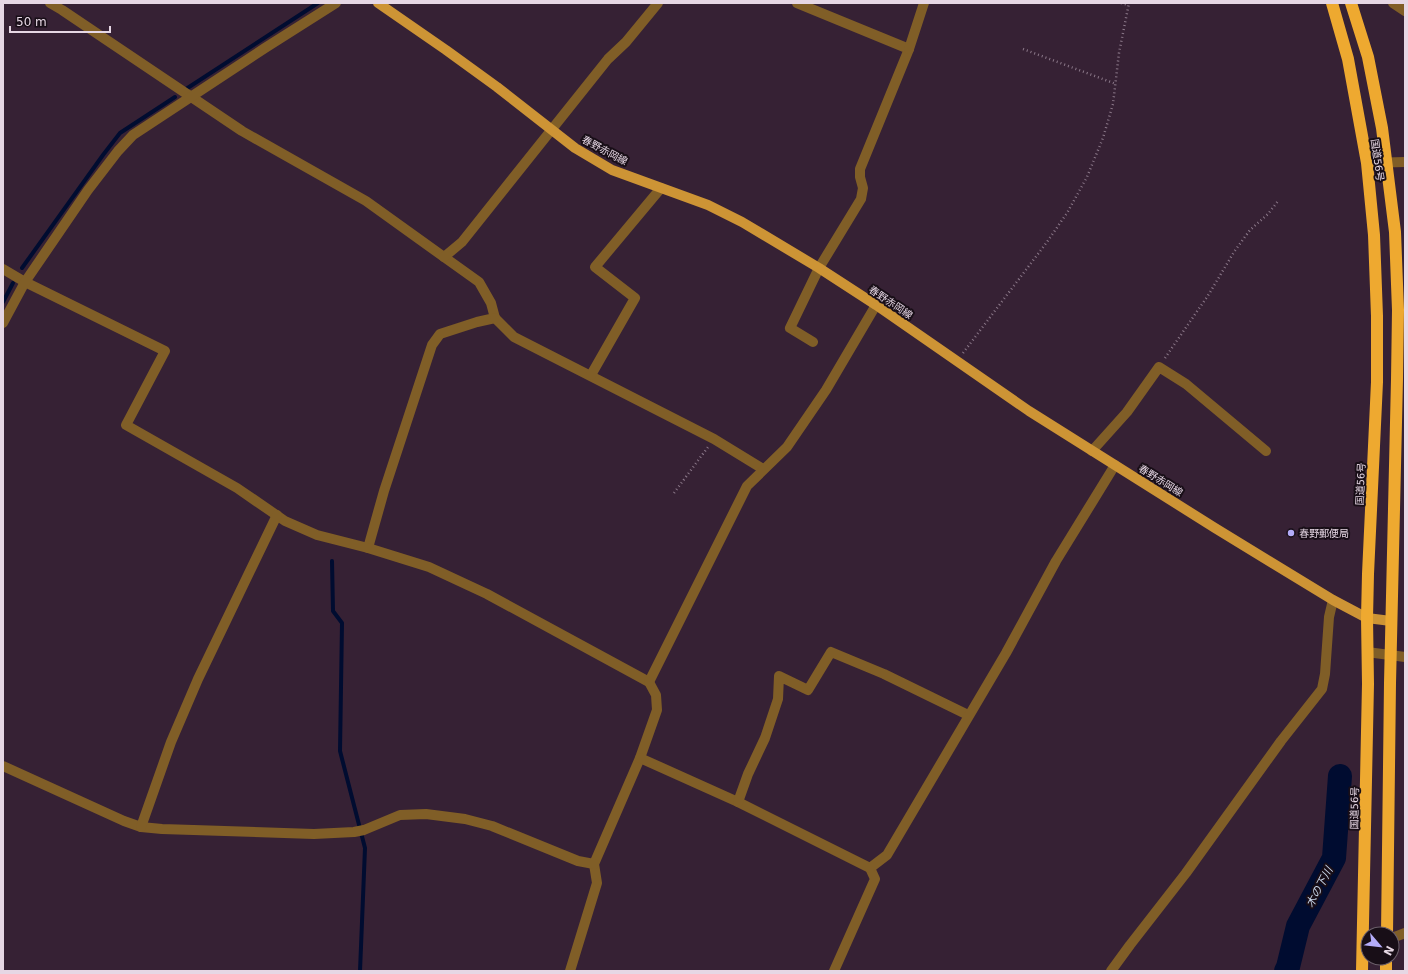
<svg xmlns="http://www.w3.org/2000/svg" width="1408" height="974" font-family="'DejaVu Sans','Noto Sans JP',sans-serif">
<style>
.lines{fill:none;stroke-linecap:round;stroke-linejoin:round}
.stream{stroke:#000c30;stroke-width:4}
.river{stroke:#000c30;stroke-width:24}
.path{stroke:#8b7889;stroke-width:2.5;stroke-dasharray:1 3;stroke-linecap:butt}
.street{stroke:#805e27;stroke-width:10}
.primary{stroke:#cd9435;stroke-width:10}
.highway{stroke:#eea930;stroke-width:12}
.poi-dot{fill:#b4acf9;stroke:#180e17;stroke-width:1.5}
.labels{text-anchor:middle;stroke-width:4;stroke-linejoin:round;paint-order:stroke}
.street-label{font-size:10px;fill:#e6d7e4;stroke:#180e17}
.poi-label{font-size:10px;fill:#e6d7e4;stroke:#180e17;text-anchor:start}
.water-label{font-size:11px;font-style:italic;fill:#cad7eb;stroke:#180e17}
</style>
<rect width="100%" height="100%" fill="#362134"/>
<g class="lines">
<g class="stream">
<path d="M186 89 318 3"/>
<path d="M22 268 103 155 120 133 175 97"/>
<path d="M3 302 13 283"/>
<path d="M332 561 333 611 342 623 340 751 365 848 360 971"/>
</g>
<path class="river" d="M1286 971 1288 967 1298 926 1334 858 1340 776"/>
<g class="path">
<path d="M1121 3 1128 5"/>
<path d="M1023 49 1116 84"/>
<path d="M963 353 1047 242 1067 213 1087 177 1103 138 1113 104 1119 53 1129 3"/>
<path d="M1165 358 1209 294 1234 252 1250 230 1268 214 1278 201"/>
<path d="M674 493 708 447"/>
</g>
<g class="street">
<path d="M50 3 62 10 242 131 366 201 444 257 479 282 491 303 495 318 477 322 440 334 432 345 384 491 368 548"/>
<path d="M797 3 909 49 860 169V177L863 188 861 199 819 268 790 328 813 342"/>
<path d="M1393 3 1405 11"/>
<path d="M909 49 924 3"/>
<path d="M1367 163 1405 162"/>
<path d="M444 257 462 242 608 59 626 42 658 3"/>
<path d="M3 269 25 282 165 351 126 425 237 488 285 521 317 535 368 548 429 567 487 594 649 682 656 695 657 710 640 758 594 864 597 883 570 971"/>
<path d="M495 318 514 337 714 439 763 469"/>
<path d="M3 323 25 282 88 190 118 151 133 135 265 48 336 3"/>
<path d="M591 375 635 298 595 267 661 188"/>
<path d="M1092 451 1127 412 1159 367 1186 384 1266 451"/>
<path d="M1367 652 1405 657"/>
<path d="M649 682 747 486 787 447 826 390 876 305"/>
<path d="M640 758 738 802 870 868 875 879 834 971"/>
<path d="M3 766 124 821 141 827 162 829 314 834 354 832 364 830 400 815 426 814 465 819 492 826 578 861 594 864"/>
<path d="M738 802 748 774 765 738 778 699 779 676 808 690 831 652 884 674 968 715"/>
<path d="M141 827 171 742 198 679 277 515"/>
<path d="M870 868 887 855 1006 653 1056 561 1115 465"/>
<path d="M1392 938 1405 933"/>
<path d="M1111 971 1130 945 1186 873 1281 741 1322 689 1325 674 1329 617 1333 600"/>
</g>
<path class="primary" d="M378 3 446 50 497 87 575 148 612 170 708 205 742 222 819 268 876 305 1029 411 1215 528 1333 600 1367 618 1391 621"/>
<g class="highway">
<path d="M1332 3 1348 59 1367 163 1374 235 1377 316V382L1368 574 1367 618 1368 684 1362 971"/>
<path d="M1351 3 1368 57 1382 128 1395 232 1398 310 1397 379 1390 683 1387 934"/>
<path d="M1386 971V958"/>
</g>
</g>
<circle class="poi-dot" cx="1291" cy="533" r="4"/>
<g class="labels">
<g class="street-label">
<text transform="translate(605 150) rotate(28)" y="4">春野赤岡線</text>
<text transform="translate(1378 160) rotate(82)" y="4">国道56号</text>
<text transform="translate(891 302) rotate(34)" y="4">春野赤岡線</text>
<text transform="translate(1161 480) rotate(32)" y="4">春野赤岡線</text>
<text transform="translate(1360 484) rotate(-87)" y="4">国道56号</text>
<text transform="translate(1354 808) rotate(-89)" y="4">国道56号</text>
</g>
<g class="poi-label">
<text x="1299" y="537">春野郵便局</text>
</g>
<g class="water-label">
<text transform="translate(1319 887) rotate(-62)" y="4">木の下川</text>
</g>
</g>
<rect width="1408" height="974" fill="none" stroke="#e6d7e4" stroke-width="8"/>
<g transform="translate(1380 946) rotate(118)"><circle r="19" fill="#180e17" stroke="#6a5e69"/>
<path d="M0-3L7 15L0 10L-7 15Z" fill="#b4acf9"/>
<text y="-6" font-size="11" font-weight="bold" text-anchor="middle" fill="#e6d7e4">N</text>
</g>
<path d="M10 26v6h100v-6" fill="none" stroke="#e6d7e4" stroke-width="2"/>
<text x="16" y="26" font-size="12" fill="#e6d7e4" stroke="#180e17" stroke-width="3" paint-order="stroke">50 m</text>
</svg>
